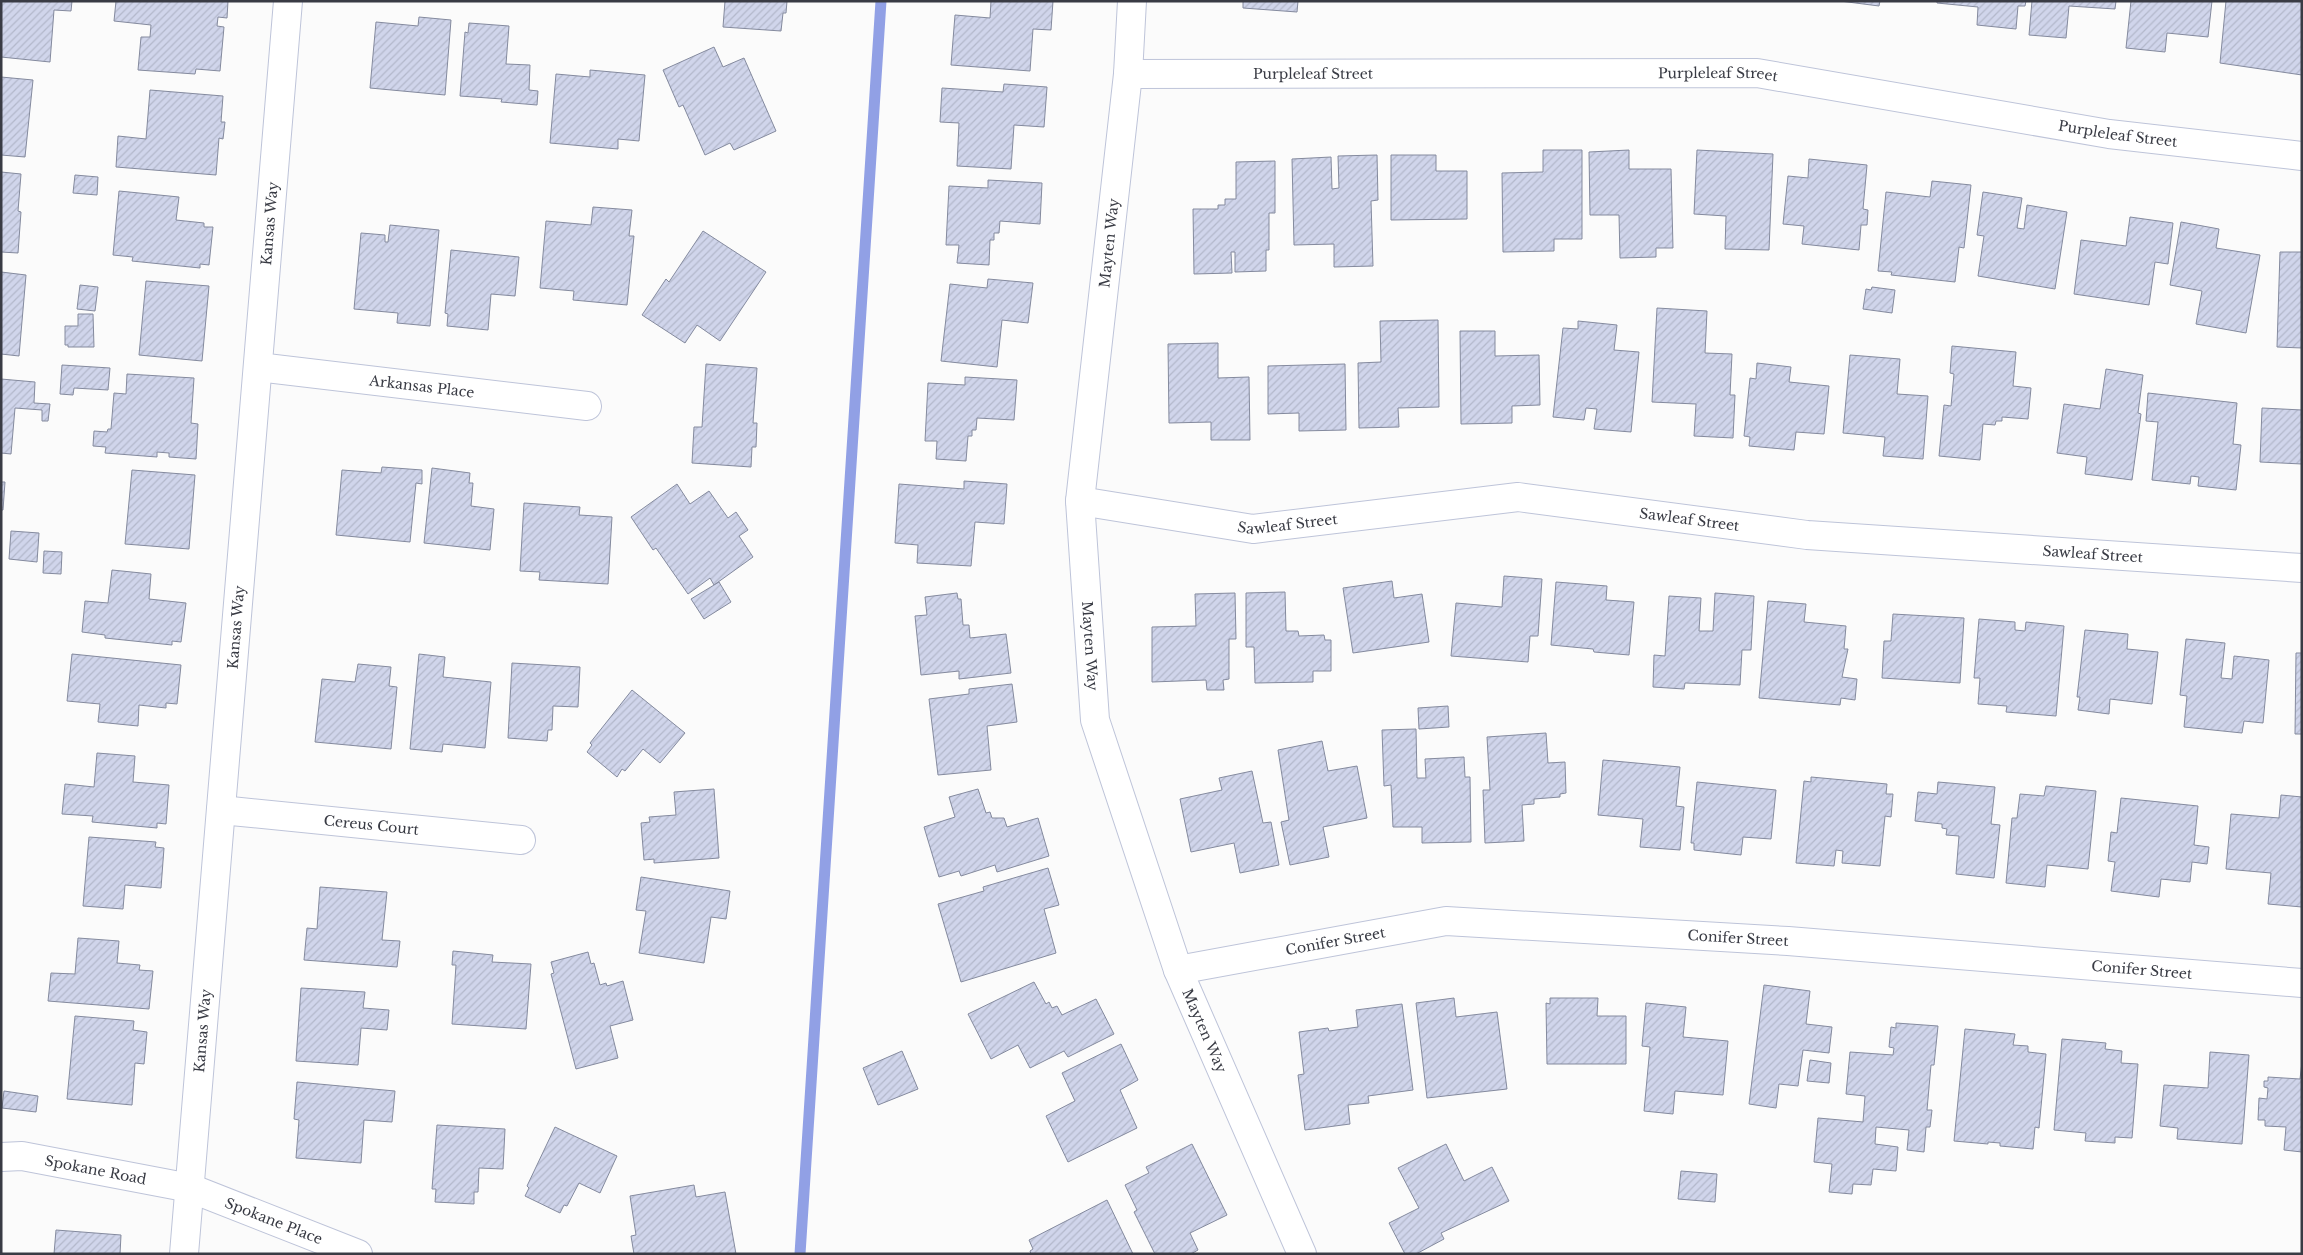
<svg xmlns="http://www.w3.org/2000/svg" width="2303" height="1255" font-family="'Libre Baskerville',serif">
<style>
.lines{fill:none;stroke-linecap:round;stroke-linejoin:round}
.stream{stroke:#91a0e5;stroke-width:11}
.building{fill:url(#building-hatch);stroke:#848a9e}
.minor-casing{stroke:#bec4d9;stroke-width:30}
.minor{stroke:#fff;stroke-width:28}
.labels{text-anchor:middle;stroke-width:4;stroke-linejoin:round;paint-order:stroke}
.street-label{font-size:14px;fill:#393b44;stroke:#fff}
</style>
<defs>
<pattern id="building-hatch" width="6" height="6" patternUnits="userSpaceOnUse" patternTransform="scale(1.25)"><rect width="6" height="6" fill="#d0d5eb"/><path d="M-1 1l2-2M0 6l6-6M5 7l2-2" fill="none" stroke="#b3b8cb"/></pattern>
</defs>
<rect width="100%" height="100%" fill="#fbfbfb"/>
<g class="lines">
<path class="stream" d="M800 1254 881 1"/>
</g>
<g class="building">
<path d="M1 1H72L71 11 54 10 50 62 1 57Z"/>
<path d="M116 1H228L227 18 218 17 217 26 224 27 220 71 196 69 195 74 138 70 141 37H150L151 25 114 21Z"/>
<path d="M725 1H787L786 13H783L781 31 723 27Z"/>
<path d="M991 1H1053L1051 30 1033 29 1030 71 951 65 955 15 990 18Z"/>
<path d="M1243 1H1298L1297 12 1243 8Z"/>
<path d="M1840 1H1880L1879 6Z"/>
<path d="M1937 1H2026L2025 6H2018L2016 29 1977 25 1978 7 1937 3Z"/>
<path d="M2032 1H2116L2115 9 2069 6 2066 38 2029 35Z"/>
<path d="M2131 1H2212L2208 37 2167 33 2165 52 2126 48Z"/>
<path d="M2226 1H2302V75L2220 63Z"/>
<path d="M419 17 451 20 445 95 370 88 376 22 418 26Z"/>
<path d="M469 23 509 26 506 64 530 65 529 90 538 91 537 105 501 102 502 99 460 96 465 32 468 33Z"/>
<path d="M714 47 723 67 744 58 776 131 734 150 730 143 705 155 683 105 679 107 663 70Z"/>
<path d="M590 70 645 75 639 141 618 139V149L550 143 556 74 590 77Z"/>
<path d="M1 77 33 80 25 157 1 155Z"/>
<path d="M1004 84 1047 87 1044 127 1014 125 1011 169 957 166 959 123 940 122 942 88 1003 92Z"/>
<path d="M150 90 223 96 221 122H225L223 139 219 138 216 175 116 167 118 136 146 139Z"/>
<path d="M1543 150H1582V239H1554V251L1503 252 1502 173 1543 172Z"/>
<path d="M1629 150V169H1671L1673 248H1656V257L1620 258 1619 215H1590L1589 152Z"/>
<path d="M1697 150 1773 154 1769 250 1725 249 1726 216 1694 214Z"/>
<path d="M1377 155 1378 200 1371 201 1373 266 1334 267V244L1294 245 1292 159 1331 157 1332 189 1339 188 1338 156Z"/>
<path d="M1391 155H1436V171H1467V219L1391 220Z"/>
<path d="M1809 159 1867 165 1863 209 1868 210 1867 225H1861L1859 250 1802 244 1804 226 1783 224 1788 176 1808 178Z"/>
<path d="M1275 161V213H1269V250H1266V271L1235 272V252H1231L1232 273 1194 274 1193 209H1218V205H1225V199H1236V162Z"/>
<path d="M1 172 21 174 18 211 21 212 18 253 1 252Z"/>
<path d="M75 175 98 177 97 195 73 193Z"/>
<path d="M988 180 1042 183 1040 224 1000 221 999 233H994V240H990L989 265 957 263 959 245H946L949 186 988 188Z"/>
<path d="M1932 181 1971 185 1964 248 1959 247 1955 282 1891 275 1892 272 1878 271 1886 192 1930 197Z"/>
<path d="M119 191 179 197 176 220 204 223V227H213L209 265 200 264V268L132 261 133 257 113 255Z"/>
<path d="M1983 192 2022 198 2017 228 2024 229 2027 205 2067 212 2055 289 1978 276 1984 236 1977 235Z"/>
<path d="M593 207 632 210 629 236H634L627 305 573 300 574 291 540 288 546 221 591 225Z"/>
<path d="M2130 217 2173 223 2168 264 2155 262 2149 305 2074 294 2081 240 2126 246Z"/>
<path d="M2181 222 2219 229 2216 248 2260 255 2246 333 2196 324 2202 291 2170 285Z"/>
<path d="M390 225 439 230 430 326 397 323 398 313 354 309 361 233 385 235V242H388Z"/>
<path d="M703 231 766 272 720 341 697 325 685 343 642 315 666 279 669 282Z"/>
<path d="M451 250 519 257 515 296 491 294 488 330 447 326 448 314 445 313Z"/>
<path d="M2280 252H2302V348L2277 347Z"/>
<path d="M1 272 26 275 19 356 1 354Z"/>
<path d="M988 279 1033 283 1028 323 1002 320 997 367 941 361 950 284 987 288Z"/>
<path d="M146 281 209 286 202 361 139 355Z"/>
<path d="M80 285 98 287 95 311 77 309Z"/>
<path d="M1872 287 1895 290 1892 313 1863 309 1866 289 1871 290Z"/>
<path d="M1657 308 1707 311 1705 353 1732 354 1730 395H1735L1733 438 1694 436 1696 404 1652 402Z"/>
<path d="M78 314H93L94 347H68V345H65V326H78Z"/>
<path d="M1438 320 1439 407 1398 408 1399 427 1359 428 1358 363 1381 362 1380 321Z"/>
<path d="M1578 321 1617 325 1614 350 1639 352 1631 432 1594 429 1597 409 1586 408 1584 420 1553 417 1563 328 1578 329Z"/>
<path d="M1460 331H1495V356L1539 355 1540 405 1512 406V423L1461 424Z"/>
<path d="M1218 343V378L1249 377 1250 440H1211V422L1169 423 1168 344Z"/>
<path d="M1952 346 2016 352 2013 386 2031 388 2028 419 2002 417V421H1996L1995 425 1983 424 1980 460 1939 456 1944 405 1951 406 1954 374 1950 373Z"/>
<path d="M1850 355 1900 359 1897 394 1928 396 1923 459 1883 456 1885 437 1843 433Z"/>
<path d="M1757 363 1791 367 1789 382 1829 386 1824 434 1796 432 1794 450 1749 446 1750 437 1744 436 1750 378 1756 379Z"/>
<path d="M706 364 757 368 753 423H757L756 447H752L751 467 692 463 694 427H702Z"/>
<path d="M1345 364 1346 430 1299 431V413L1268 414V366Z"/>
<path d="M62 365 110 368 108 390 74 388 73 395 60 394Z"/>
<path d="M2106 369 2143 375 2138 413 2141 414 2132 480 2085 474 2087 457 2057 453 2064 404 2100 409Z"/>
<path d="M127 374 194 378 191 423 198 424 196 459 169 457V453L157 452V457L105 453 106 447 93 446 94 431 107 432 108 429H111L114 393 126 394Z"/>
<path d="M965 377 1017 380 1014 420 977 418 976 430H972V436H968L966 461 936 459 937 441H925L928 383 965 385Z"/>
<path d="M1 379 35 382 34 403 50 404 48 421H42V410L15 408 11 454 1 453Z"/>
<path d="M2148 393 2237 403 2233 444 2241 445 2236 490 2198 486 2199 477 2191 476 2190 484 2152 480 2158 422 2146 421Z"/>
<path d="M2262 408 2302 410V464L2260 462Z"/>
<path d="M382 467 422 470V484L416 483 410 542 336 535 342 470 381 473Z"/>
<path d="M432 468 470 473 469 483H473L471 506 494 509 490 550 424 543Z"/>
<path d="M132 470 195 475 189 549 125 544Z"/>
<path d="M964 481 1007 484 1004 524 975 522 971 566 917 563 918 545 895 543 899 484 964 489Z"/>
<path d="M1 482H5L3 510H1Z"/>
<path d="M677 484 690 504 709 491 728 518 736 512 748 530 739 536 753 557 714 585 710 578 688 594 656 548 653 550 631 517Z"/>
<path d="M524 503 580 507 579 515 612 517 608 584 539 580 540 572 520 571Z"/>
<path d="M11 531 39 533 37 562 9 559Z"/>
<path d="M44 551 62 552 61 574 43 573Z"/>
<path d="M112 570 151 574 149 599 186 603 181 642 172 641V645L105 638V635L82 632 85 601 108 603Z"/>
<path d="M1504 576 1542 579 1538 636H1530L1528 662 1451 656 1456 603 1502 607Z"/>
<path d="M1392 581 1394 598 1422 594 1429 642 1353 653 1343 588Z"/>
<path d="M719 582 731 602 704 619 691 599Z"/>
<path d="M1556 582 1607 586 1606 600 1634 602 1629 655 1594 652 1593 649 1551 645Z"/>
<path d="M1285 592 1286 631H1298L1299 636 1324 635 1325 640H1331V671H1313V682L1255 683 1254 647H1246V593Z"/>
<path d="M957 593 958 599H961L963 625H969L970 638 1006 634 1011 673 959 679V671L921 675 915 616 927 615 925 597Z"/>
<path d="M1235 593 1236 639H1229V679L1223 680 1224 690H1207L1206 680 1152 682V627L1196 626 1195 594Z"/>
<path d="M1715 593 1754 596 1751 650H1742L1740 685 1685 683 1684 689 1653 687 1654 655 1665 656 1669 596 1701 598 1699 631H1713Z"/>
<path d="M1768 601 1806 604 1804 622 1846 626 1844 649H1848L1842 677 1857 679 1855 700 1841 698 1840 705 1759 698Z"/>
<path d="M1893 614 1964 618 1960 683 1882 678 1884 641H1891Z"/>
<path d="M1979 619 2015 622V630L2025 631 2026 622 2064 626 2056 716 2006 712 2007 706 1978 704 1980 678H1974Z"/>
<path d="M2085 630 2128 634 2127 649 2158 652 2152 704 2110 699 2109 714 2078 710 2080 697H2077Z"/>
<path d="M2186 639 2225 643 2221 678 2232 679 2234 656 2269 660 2263 723 2244 721 2242 733 2184 727 2187 696 2180 695Z"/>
<path d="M2296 653H2302V734H2295Z"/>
<path d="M72 654 181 665 177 704 166 703V708L139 705 138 726 98 722 100 704 67 701Z"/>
<path d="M419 654 445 657 443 677 491 682 485 748 443 744 442 752 410 749Z"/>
<path d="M512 663 580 667 578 707 553 706 552 730H548L547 741 508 738Z"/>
<path d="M358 664 391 667 389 686 397 687 391 749 315 742 322 679 355 682Z"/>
<path d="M1012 684 1017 722 987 726 991 770 938 775 929 699 969 694V689Z"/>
<path d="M632 690 685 733 660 763 643 749 625 771 622 769 617 777 587 752 592 745 590 743Z"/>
<path d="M1448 706 1449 727 1419 729 1418 708Z"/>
<path d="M1416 729 1417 778H1426L1425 759 1464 757 1465 777H1470L1471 842 1422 843V827H1393L1391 785 1384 786 1382 730Z"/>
<path d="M1546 733 1548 763 1565 762 1566 793 1560 794V797L1534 799V804L1522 805 1524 841 1485 843 1483 790H1490L1487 737Z"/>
<path d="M1322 741 1328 771 1357 766 1367 818 1323 827 1329 857 1290 865 1281 822 1289 820 1278 750Z"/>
<path d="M97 753 135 756 133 782 169 785 166 824 157 823V828L92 822 93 816 62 814 65 784 94 787Z"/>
<path d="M1603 760 1680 767 1676 806 1684 807 1680 850 1640 847 1643 819 1598 815Z"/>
<path d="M1252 771 1263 823 1271 822 1279 865 1240 873 1234 843 1191 852 1180 799 1222 790 1219 778Z"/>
<path d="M1811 777 1887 784 1886 794H1893L1891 817 1885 816 1880 866 1842 863 1843 851 1836 850 1834 866 1796 863 1804 781 1811 782Z"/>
<path d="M1697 782 1776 790 1771 839 1743 837 1741 855 1694 850V843H1691Z"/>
<path d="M1938 782 1995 787 1991 824 2000 825 1994 878 1956 874 1959 836 1946 835 1947 829 1942 828V824L1915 821 1918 792 1937 794Z"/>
<path d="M2046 786 2096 791 2088 869 2047 865 2045 887 2006 883 2012 818H2017L2020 794 2044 796Z"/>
<path d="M714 789 719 858 654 863V859L644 860 641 823 650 822 649 817 676 815 674 792Z"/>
<path d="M978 789 986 813 990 812 992 818H1004L1007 827 1038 818 1049 856 997 872 995 865 961 876 959 871 939 877 924 827 955 817 949 797Z"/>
<path d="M2281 795 2302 797V907L2268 904 2271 873 2226 869 2231 814 2279 818Z"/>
<path d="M2121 798 2198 806 2194 845 2209 847 2207 864 2192 862 2190 882 2161 879 2159 897 2111 891 2115 862 2108 861 2111 832 2117 833Z"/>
<path d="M89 837 156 842 155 847 164 848 161 888 125 885 123 909 83 906Z"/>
<path d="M1048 868 1059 905 1044 909 1056 953 961 982 938 904 984 891 983 887Z"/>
<path d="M641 877 730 891 726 919 711 917 704 963 639 953 646 911 636 910Z"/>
<path d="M320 887 387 892 382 940 400 941 397 967 304 960 307 928 317 929Z"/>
<path d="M78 938 119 941 117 963 140 965 139 970 153 971 149 1009 48 1001 51 973 75 974Z"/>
<path d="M453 951 493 955 492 962 531 964 526 1029 452 1024 456 965H452Z"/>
<path d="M588 952 591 964 594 963 600 985 606 983 607 986 623 981 633 1020 610 1026 618 1058 576 1069 551 974 554 973 551 962Z"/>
<path d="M1034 982 1046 1004 1049 1002 1052 1008 1057 1006 1062 1015 1096 999 1114 1034 1068 1057 1064 1051 1030 1068 1018 1045 991 1059 968 1014Z"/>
<path d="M1764 985 1810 991 1806 1024 1832 1027 1829 1053 1803 1050 1798 1086 1779 1084 1776 1108 1749 1104Z"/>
<path d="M301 988 365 992 363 1008 389 1010 387 1030 361 1028 358 1065 296 1061Z"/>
<path d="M1454 998 1456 1017 1497 1012 1507 1089 1427 1098 1416 1003Z"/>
<path d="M1550 998H1598L1597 1016H1626V1064H1547L1546 1003 1550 1004Z"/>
<path d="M1646 1003 1686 1007 1683 1037 1728 1041 1723 1095 1675 1091 1673 1114 1644 1111 1650 1047 1642 1046Z"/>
<path d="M1402 1004 1413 1090 1368 1096 1369 1103 1348 1105 1350 1124 1305 1130 1298 1075 1304 1074 1299 1032 1328 1028 1329 1031 1358 1027 1356 1010Z"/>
<path d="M75 1016 134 1021 133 1030 147 1032 144 1064 135 1063 132 1105 67 1099Z"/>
<path d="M1896 1023 1938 1026 1934 1065H1931L1927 1110H1932L1930 1127H1926L1924 1152 1907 1150 1909 1130 1876 1127 1875 1144 1898 1147 1896 1171 1873 1169 1871 1185 1853 1184 1852 1194 1829 1192 1832 1164 1814 1162 1818 1118 1863 1122 1865 1096 1846 1094 1850 1052 1893 1055 1894 1048 1889 1047 1891 1027 1896 1028Z"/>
<path d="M1965 1029 2015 1034 2013 1045 2028 1046V1052L2046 1054 2039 1128 2035 1127 2033 1149 2000 1146V1143L1988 1142V1144L1954 1141Z"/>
<path d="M2062 1039 2106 1043 2105 1049 2122 1051 2121 1063 2138 1064 2132 1138 2115 1137V1143L2085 1141 2086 1133 2054 1130Z"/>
<path d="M1121 1044 1138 1080 1120 1090 1137 1128 1068 1162 1046 1116 1075 1101 1062 1073Z"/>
<path d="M902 1051 918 1089 878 1105 863 1068Z"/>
<path d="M2210 1052 2249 1055 2242 1144 2177 1139 2178 1128 2160 1126 2164 1085 2208 1088Z"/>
<path d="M1810 1060 1831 1063 1829 1083 1807 1081Z"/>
<path d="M2302 1062V1152L2284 1150 2286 1127 2265 1126V1120H2258L2259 1098 2267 1099 2268 1088 2264 1087V1081H2268V1077L2300 1079Z"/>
<path d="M297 1082 395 1091 392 1122 364 1120 361 1163 296 1158 299 1120 294 1119Z"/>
<path d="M4 1091 38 1096 36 1112 2 1108Z"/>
<path d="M437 1125 505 1129 503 1169 479 1168 478 1192H474V1204L435 1202 436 1189H432Z"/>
<path d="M555 1127 617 1156 600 1193 579 1183 567 1206 564 1205 560 1213 525 1196 529 1188 527 1186Z"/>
<path d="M1192 1144 1227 1215 1190 1233 1198 1250 1191 1254H1155L1134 1212 1137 1210 1125 1185 1149 1173 1146 1167Z"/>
<path d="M1446 1144 1464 1181 1492 1167 1509 1201 1441 1233 1444 1239 1416 1254H1405L1389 1223 1419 1208 1398 1168Z"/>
<path d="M1681 1171 1717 1174 1715 1202 1678 1199Z"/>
<path d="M694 1185 696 1197 725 1192 736 1254H634L631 1236 636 1235 630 1196Z"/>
<path d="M1107 1200 1133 1254H1031L1030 1251 1033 1249 1029 1240Z"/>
<path d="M56 1230 121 1235 120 1254H54Z"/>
</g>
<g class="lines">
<defs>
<g id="minor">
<path id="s1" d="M1132 1 1128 74 1080 501 1095 720 1178 970 1302 1254"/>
<path id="s2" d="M1128 74 1757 73 2109 134 2302 156"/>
<path id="s3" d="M258 367 587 406"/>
<path id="s4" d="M1080 501 1253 529 1518 497 1807 535 2302 568"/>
<path id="s5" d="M221 810 521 840"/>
<path id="s6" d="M1178 970 1446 921 1788 941 2302 983"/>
<path id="s7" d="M1 1157 22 1156 190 1188 358 1254"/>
<path id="s8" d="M184 1254 288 1"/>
</g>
</defs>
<use href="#minor" class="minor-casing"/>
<use href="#minor" class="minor"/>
</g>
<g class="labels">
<g class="street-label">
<text dy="5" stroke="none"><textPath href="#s2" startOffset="185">Purpleleaf Street</textPath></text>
<text dy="5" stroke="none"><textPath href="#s2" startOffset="590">Purpleleaf Street</textPath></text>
<text dy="5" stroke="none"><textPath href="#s2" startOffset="995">Purpleleaf Street</textPath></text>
<text dy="5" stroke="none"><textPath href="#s8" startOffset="1034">Kansas Way</textPath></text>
<text transform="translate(1109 243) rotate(-84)" y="5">Mayten Way</text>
<text dy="5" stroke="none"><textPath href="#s3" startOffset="165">Arkansas Place</textPath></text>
<text dy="5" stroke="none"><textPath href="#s4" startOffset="615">Sawleaf Street</textPath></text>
<text dy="5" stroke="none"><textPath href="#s4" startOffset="210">Sawleaf Street</textPath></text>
<text dy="5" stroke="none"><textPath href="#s4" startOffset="1020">Sawleaf Street</textPath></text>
<text dy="5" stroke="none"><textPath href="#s8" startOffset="629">Kansas Way</textPath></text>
<text dy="5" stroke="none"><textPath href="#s1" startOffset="648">Mayten Way</textPath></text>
<text dy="5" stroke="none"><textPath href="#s5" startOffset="151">Cereus Court</textPath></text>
<text dy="5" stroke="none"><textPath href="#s6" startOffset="565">Conifer Street</textPath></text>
<text dy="5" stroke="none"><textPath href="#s6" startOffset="160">Conifer Street</textPath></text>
<text dy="5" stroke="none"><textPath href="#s6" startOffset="970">Conifer Street</textPath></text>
<text dy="5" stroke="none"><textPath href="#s8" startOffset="224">Kansas Way</textPath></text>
<text dy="5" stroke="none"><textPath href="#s1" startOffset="1052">Mayten Way</textPath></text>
<text dy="5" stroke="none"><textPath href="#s7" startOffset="96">Spokane Road</textPath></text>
<text dy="5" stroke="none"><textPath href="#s7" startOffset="282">Spokane Place</textPath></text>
</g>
</g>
<rect width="2303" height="1255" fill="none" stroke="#393b44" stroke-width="5"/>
</svg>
